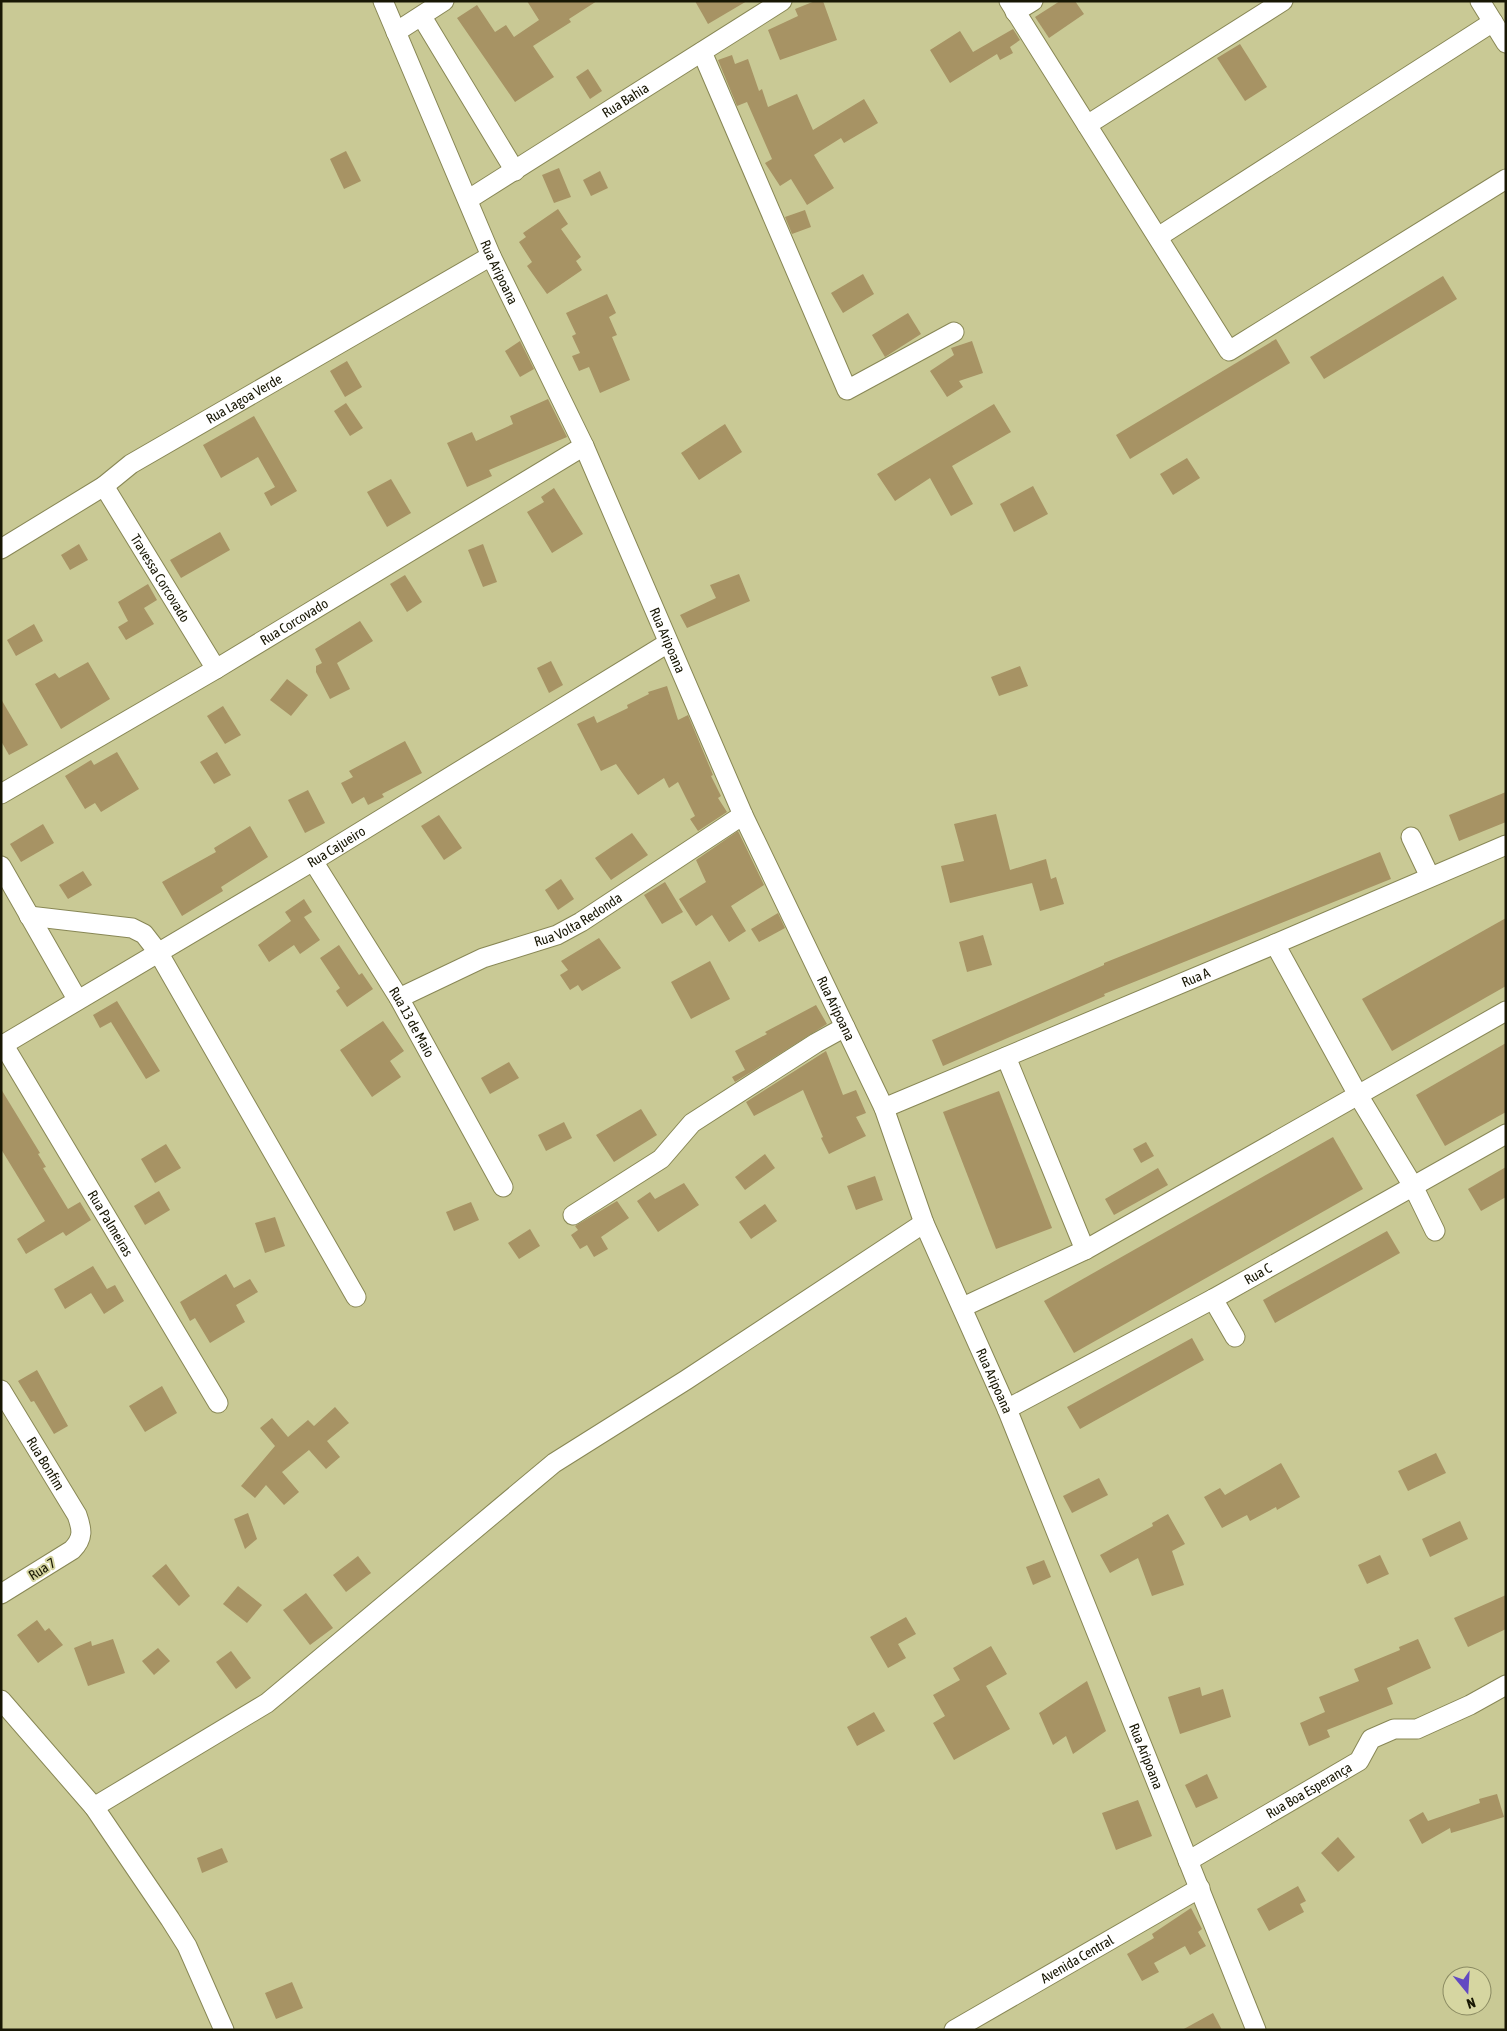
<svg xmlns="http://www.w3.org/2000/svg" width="1507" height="2031" font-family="'Asap Condensed',sans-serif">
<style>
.building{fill:#a79364}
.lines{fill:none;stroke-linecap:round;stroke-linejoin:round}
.minor-casing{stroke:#888755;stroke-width:21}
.minor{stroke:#fff;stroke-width:19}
.labels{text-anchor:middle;stroke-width:4;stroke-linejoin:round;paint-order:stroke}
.street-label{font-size:14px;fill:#181704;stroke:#d6d6a1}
</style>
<rect width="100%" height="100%" fill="#c9c995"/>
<g class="building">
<path d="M527 1H597L569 19 571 22 533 46 554 77 515 102 457 18 477 5 495 32 506 25 514 37 539 20Z"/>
<path d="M695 1H747L708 24Z"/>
<path d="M815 1H823L837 40 780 60 768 30 798 16 795 9Z"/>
<path d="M1060 1H1075L1084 14 1049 38 1035 17Z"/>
<path d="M1013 29 1020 40 1010 47 1013 53 1000 60 997 54 950 83 930 50 960 31 973 52Z"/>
<path d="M1240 44 1267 87 1245 101 1217 58Z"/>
<path d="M732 55 735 64 748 59 759 91 762 89 768 107 797 94 813 130 864 99 878 123 844 143 841 138 814 155 834 188 807 205 791 179 780 186 765 163 772 159 747 102 737 106 718 60Z"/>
<path d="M588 69 602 91 590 99 576 77Z"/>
<path d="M346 151 361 181 344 189 330 159Z"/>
<path d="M559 168 571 197 554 203 542 175Z"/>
<path d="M600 171 608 188 591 196 583 180Z"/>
<path d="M558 209 568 224 561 229 581 257 576 261 582 270 547 294 527 266 532 262 519 242 526 237 523 233Z"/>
<path d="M805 210 811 227 792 234 785 217Z"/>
<path d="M863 274 874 294 843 313 831 293Z"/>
<path d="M1443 276 1457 299 1324 379 1310 357Z"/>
<path d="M607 294 616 313 609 317 617 335 612 337 630 380 600 393 589 367 579 371 572 356 580 353 572 336 576 334 566 313Z"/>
<path d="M908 313 921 334 885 357 872 335Z"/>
<path d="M1276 339 1290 363 1130 459 1116 435Z"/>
<path d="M520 341 534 369 520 377 505 351Z"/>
<path d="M972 341 983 373 959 381 963 387 947 397 930 371 954 355 951 348Z"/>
<path d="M347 361 362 387 345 397 330 371Z"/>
<path d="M548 399 567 437 489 470 492 476 467 487 447 443 472 432 476 441 513 424 510 416Z"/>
<path d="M346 403 363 428 350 436 334 411Z"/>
<path d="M994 404 1011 432 952 466 973 504 951 516 930 478 895 501 877 474Z"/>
<path d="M254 416 297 491 271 506 264 493 275 487 258 457 221 478 203 445Z"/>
<path d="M725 424 742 452 699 480 681 453Z"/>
<path d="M1187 458 1200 478 1173 495 1160 474Z"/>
<path d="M391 479 411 513 387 527 367 492Z"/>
<path d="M1033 486 1048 514 1014 532 1000 504Z"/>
<path d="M554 488 583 534 552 553 527 512 544 502 541 497Z"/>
<path d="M220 532 230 550 181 578 170 560Z"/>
<path d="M79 544 88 560 70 570 61 555Z"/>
<path d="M483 544 497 582 483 587 468 550Z"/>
<path d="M739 574 750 601 687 628 680 615 716 598 710 585Z"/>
<path d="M405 575 422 602 407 612 390 584Z"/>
<path d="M148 584 157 600 144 608 154 624 126 640 118 627 128 621 118 602Z"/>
<path d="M360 621 373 641 337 663 350 689 330 699 316 672V666L322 663 315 649Z"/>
<path d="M34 624 43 641 16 656 7 640Z"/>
<path d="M551 661 563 685 549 693 537 668Z"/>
<path d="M88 662 110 699 61 729 35 684 55 673 59 678Z"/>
<path d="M1020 666 1028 686 999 696 991 677Z"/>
<path d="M287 679 308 695 291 716 270 700Z"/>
<path d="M667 686 678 720 688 715 713 775 711 776 721 796 718 798 727 812 698 831 690 819 695 816 678 782 669 788 664 778 638 795 616 764 601 771 577 724 594 716 597 723 628 708 627 705 649 694 648 692Z"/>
<path d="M1 699 28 745 9 755 1 741Z"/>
<path d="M223 706 241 735 225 744 207 716Z"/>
<path d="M405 741 422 773 382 794 384 797 368 805 364 797 352 804 341 783 353 777 349 771Z"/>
<path d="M117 752 139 789 101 812 95 803 85 809 65 776 91 760 94 765Z"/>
<path d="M217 752 231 775 214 784 200 762Z"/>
<path d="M308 790 325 823 305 833 288 800Z"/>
<path d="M1506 792V822L1459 841 1449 815Z"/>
<path d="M996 814 1010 870 1046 859 1051 879 1056 877 1064 904 1040 911 1032 883 950 903 941 866 964 861 954 824Z"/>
<path d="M439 815 462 848 444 860 421 826Z"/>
<path d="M43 824 54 843 21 862 10 844Z"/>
<path d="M250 826 268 857 221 887 223 891 182 916 162 882 216 852 214 848Z"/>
<path d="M738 831 764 885 731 906 746 931 729 942 712 915 696 926 679 899 706 882 696 860Z"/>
<path d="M632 833 648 855 611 880 595 858Z"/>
<path d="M1380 852 1391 879 1104 994 1105 996 943 1066 932 1040 1104 965V963Z"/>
<path d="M83 871 92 885 68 899 59 885Z"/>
<path d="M561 879 574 899 558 910 545 890Z"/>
<path d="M665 882 683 912 662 924 644 895Z"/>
<path d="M304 899 312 912 304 917 320 940 300 954 294 945 269 962 258 945 291 921 285 912Z"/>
<path d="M778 913 785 928 759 942 751 929Z"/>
<path d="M1506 918V986L1392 1051 1362 999Z"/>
<path d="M983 935 992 965 967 972 959 942Z"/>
<path d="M599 938 621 968 582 991 578 985 570 990 560 975 568 970 561 961Z"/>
<path d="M339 945 359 975 362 973 373 989 347 1007 336 991 340 988 320 958Z"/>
<path d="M710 961 730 999 691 1019 671 982Z"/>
<path d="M117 1001 160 1071 146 1079 111 1022 100 1028 93 1015Z"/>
<path d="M816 1005 827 1024 735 1082 732 1077 745 1070 735 1051 767 1034 765 1032Z"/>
<path d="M383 1021 404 1051 390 1061 401 1077 372 1097 340 1050Z"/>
<path d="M1506 1043V1112L1445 1146 1416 1095Z"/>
<path d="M826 1051 843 1095 856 1090 866 1113 856 1117 866 1136 829 1154 821 1138 823 1137 803 1090 754 1116 746 1102Z"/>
<path d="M509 1062 519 1078 490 1094 481 1078Z"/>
<path d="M1 1089 40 1153 38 1154 46 1167 43 1168 68 1209 80 1202 91 1220 66 1236 63 1232 26 1254 17 1239 45 1221 1 1149Z"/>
<path d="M999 1091 1052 1228 996 1249 943 1112Z"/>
<path d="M641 1109 657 1135 614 1162 596 1135Z"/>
<path d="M564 1122 572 1138 546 1151 538 1135Z"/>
<path d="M1333 1137 1363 1189 1074 1353 1044 1301Z"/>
<path d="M1146 1142 1154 1156 1141 1163 1133 1149Z"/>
<path d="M166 1144 181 1168 155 1183 141 1159Z"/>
<path d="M765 1154 775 1168 745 1190 735 1177Z"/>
<path d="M1506 1167V1197L1481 1211 1468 1189Z"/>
<path d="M1158 1168 1168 1185 1114 1215 1105 1199Z"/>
<path d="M875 1176 883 1200 856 1210 847 1186Z"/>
<path d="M684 1183 699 1205 658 1232 637 1201 650 1192 655 1199Z"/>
<path d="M159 1191 170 1210 145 1225 134 1206Z"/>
<path d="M617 1201 629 1218 601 1237 608 1249 594 1257 587 1245 580 1249 571 1235 578 1230 575 1226Z"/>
<path d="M471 1202 479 1220 454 1231 446 1212Z"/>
<path d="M765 1204 777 1221 751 1239 739 1222Z"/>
<path d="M275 1217 285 1246 265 1253 255 1223Z"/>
<path d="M530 1229 540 1246 519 1259 508 1243Z"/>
<path d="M1387 1231 1400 1253 1275 1323 1263 1300Z"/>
<path d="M93 1266 107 1289 115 1285 124 1301 104 1314 91 1293 65 1309 54 1289Z"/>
<path d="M226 1274 234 1288 250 1279 258 1292 236 1305 245 1322 210 1343 195 1318 190 1321 180 1302Z"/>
<path d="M1192 1338 1204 1360 1080 1429 1067 1407Z"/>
<path d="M37 1370 68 1426 54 1434 34 1401 31 1402 18 1381Z"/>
<path d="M162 1386 177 1413 145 1432 129 1406Z"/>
<path d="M335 1407 349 1423 327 1441 340 1457 326 1469 309 1450 282 1472 299 1492 284 1505 266 1485 255 1498 241 1486 275 1446 260 1428 272 1418 288 1437 308 1420 314 1426Z"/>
<path d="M1436 1453 1446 1473 1408 1491 1398 1471Z"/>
<path d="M1281 1463 1300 1497 1277 1510 1276 1507 1250 1521 1247 1515 1222 1528 1204 1497 1220 1488 1225 1495Z"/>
<path d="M1099 1478 1108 1495 1072 1513 1063 1496Z"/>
<path d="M248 1513 257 1539 245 1549 234 1519Z"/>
<path d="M1168 1514 1185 1544 1172 1551 1184 1585 1152 1596 1138 1558 1110 1573 1100 1555 1153 1526 1152 1523Z"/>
<path d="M1460 1521 1468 1539 1430 1557 1422 1539Z"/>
<path d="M1380 1555 1389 1574 1367 1584 1358 1565Z"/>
<path d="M358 1556 371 1573 346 1592 333 1575Z"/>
<path d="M1044 1560 1051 1577 1033 1585 1026 1567Z"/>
<path d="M166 1564 190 1596 179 1606 152 1576Z"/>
<path d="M238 1586 262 1605 247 1623 223 1604Z"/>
<path d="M306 1593 333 1628 310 1645 283 1610Z"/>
<path d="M1506 1595V1629L1468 1647 1454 1618Z"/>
<path d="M906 1617 916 1634 898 1644 906 1658 888 1668 870 1637Z"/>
<path d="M37 1620 45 1631 49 1628 63 1645 38 1663 17 1635Z"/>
<path d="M113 1639 125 1673 88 1686 74 1648 91 1641 92 1646Z"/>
<path d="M1418 1639 1431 1668 1387 1688 1393 1704 1327 1730 1330 1737 1309 1746 1300 1723 1325 1712 1319 1697 1359 1681 1354 1669 1400 1650 1399 1647Z"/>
<path d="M991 1646 1007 1674 986 1686 1010 1729 954 1760 933 1723 945 1716 933 1695 960 1680 953 1668Z"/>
<path d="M158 1648 170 1661 154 1675 142 1661Z"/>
<path d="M231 1651 251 1678 236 1689 216 1662Z"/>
<path d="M1087 1681 1106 1731 1073 1754 1066 1736 1053 1745 1039 1713Z"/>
<path d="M1200 1687 1202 1696 1223 1689 1231 1717 1180 1734 1168 1697Z"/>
<path d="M874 1712 885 1731 857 1746 847 1727Z"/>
<path d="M1207 1774 1218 1798 1196 1808 1185 1785Z"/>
<path d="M1497 1794 1504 1817 1451 1833 1450 1828 1422 1844 1409 1820 1423 1812 1428 1821 1480 1803 1479 1799Z"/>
<path d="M1138 1800 1152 1836 1116 1850 1102 1813Z"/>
<path d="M1338 1837 1355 1857 1338 1872 1321 1853Z"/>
<path d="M222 1848 228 1862 202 1873 197 1858Z"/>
<path d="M1298 1886 1306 1901 1300 1904 1304 1912 1269 1931 1257 1909Z"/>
<path d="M1191 1908 1202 1929 1198 1932 1206 1946 1190 1955 1185 1946 1154 1963 1159 1972 1142 1981 1127 1954 1154 1938 1152 1934Z"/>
<path d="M292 1982 303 2008 276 2019 265 1993Z"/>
<path d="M1213 2013 1222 2030H1182Z"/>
</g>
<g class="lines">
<defs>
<g id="minor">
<path id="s1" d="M383 1 491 256 584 446 743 815 884 1108 924 1223 1007 1409 1256 2030"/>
<path d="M1009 1 1229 351 1506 179"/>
<path d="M1480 1 1506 43"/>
<path d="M1015 12 1033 1"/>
<path d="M422 17 515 171"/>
<path d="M396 32 444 1"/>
<path d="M702 52 847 390 954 332"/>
<path d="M1087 125 1283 1"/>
<path id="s2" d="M469 199 782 1"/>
<path d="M1158 237 1493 22"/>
<path id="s3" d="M104 486 216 669"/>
<path id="s4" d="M1 549 104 486 131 464 491 256"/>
<path id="s5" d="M1 794 216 669 584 446"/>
<path d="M1411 837 1430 877"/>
<path id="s6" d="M313 861 399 998 503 1187"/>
<path d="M1 866 77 999"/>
<path d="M29 916 132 928 144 934 158 952 356 1297"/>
<path d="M1275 944 1358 1095 1413 1186 1435 1231"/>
<path id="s7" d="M399 998 483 958 557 935 581 922 743 815"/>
<path id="s8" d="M3 1044 218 1403"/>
<path id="s9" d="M1 1046 313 861 668 643"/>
<path d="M1006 1057 1085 1250"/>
<path id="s10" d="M884 1108 1275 944 1506 845"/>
<path d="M573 1215 661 1159 692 1123 816 1043 845 1027"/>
<path d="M1213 1299 1235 1337"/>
<path d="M963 1307 1085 1250 1506 1011"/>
<path id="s11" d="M1 1390 77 1515C82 1529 84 1538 72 1550L1 1594"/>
<path id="s12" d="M1007 1409 1213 1299 1506 1134"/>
<path d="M1 1700 94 1807 170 1919 187 1946 224 2030"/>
<path d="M94 1807 267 1703 554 1463 686 1380 924 1223"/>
<path id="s13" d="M1188 1861 1359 1761 1371 1739 1394 1729H1417L1470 1705 1506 1685"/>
<path id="s14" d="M954 2030 1200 1888"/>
</g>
</defs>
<use href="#minor" class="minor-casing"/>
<use href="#minor" class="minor"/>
</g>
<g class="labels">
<g class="street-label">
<text dy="5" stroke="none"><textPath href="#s2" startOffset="185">Rua Bahia</textPath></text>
<text dy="5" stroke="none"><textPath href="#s1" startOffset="295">Rua Aripoana</textPath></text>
<text dy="5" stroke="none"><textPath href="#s4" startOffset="286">Rua Lagoa Verde</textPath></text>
<text dy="5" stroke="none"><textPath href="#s3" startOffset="108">Travessa Corcovado</textPath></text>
<text dy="5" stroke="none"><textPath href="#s5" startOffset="340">Rua Corcovado</textPath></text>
<text dy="5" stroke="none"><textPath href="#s1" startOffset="700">Rua Aripoana</textPath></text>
<text dy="5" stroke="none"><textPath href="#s9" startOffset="390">Rua Cajueiro</textPath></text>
<text dy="5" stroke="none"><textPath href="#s7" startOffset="196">Rua Volta Redonda</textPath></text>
<text dy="5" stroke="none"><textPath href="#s10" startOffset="338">Rua A</textPath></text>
<text dy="5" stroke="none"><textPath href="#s1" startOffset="1105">Rua Aripoana</textPath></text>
<text dy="5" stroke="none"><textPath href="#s6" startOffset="189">Rua 13 de Maio</textPath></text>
<text dy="5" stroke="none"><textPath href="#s8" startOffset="209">Rua Palmeiras</textPath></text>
<text dy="5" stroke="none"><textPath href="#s12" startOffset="285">Rua C</textPath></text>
<text dy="5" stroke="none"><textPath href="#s1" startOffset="1510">Rua Aripoana</textPath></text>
<text dy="5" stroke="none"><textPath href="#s11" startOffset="86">Rua Bonfim</textPath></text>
<text transform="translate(42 1569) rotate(-32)" y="5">Rua 7</text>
<text dy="5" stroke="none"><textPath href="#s1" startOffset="1915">Rua Aripoana</textPath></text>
<text dy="5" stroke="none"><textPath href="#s13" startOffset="140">Rua Boa Esperança</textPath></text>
<text dy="5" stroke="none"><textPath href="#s14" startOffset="142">Avenida Central</textPath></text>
</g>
</g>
<rect width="1507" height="2031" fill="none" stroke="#181704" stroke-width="5"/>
<g transform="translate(1467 1991) rotate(162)"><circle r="24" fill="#d6d6a1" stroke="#8a8a62"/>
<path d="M0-4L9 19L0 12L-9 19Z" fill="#6249c2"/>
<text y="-8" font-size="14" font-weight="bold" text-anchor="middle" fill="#181704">N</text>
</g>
</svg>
